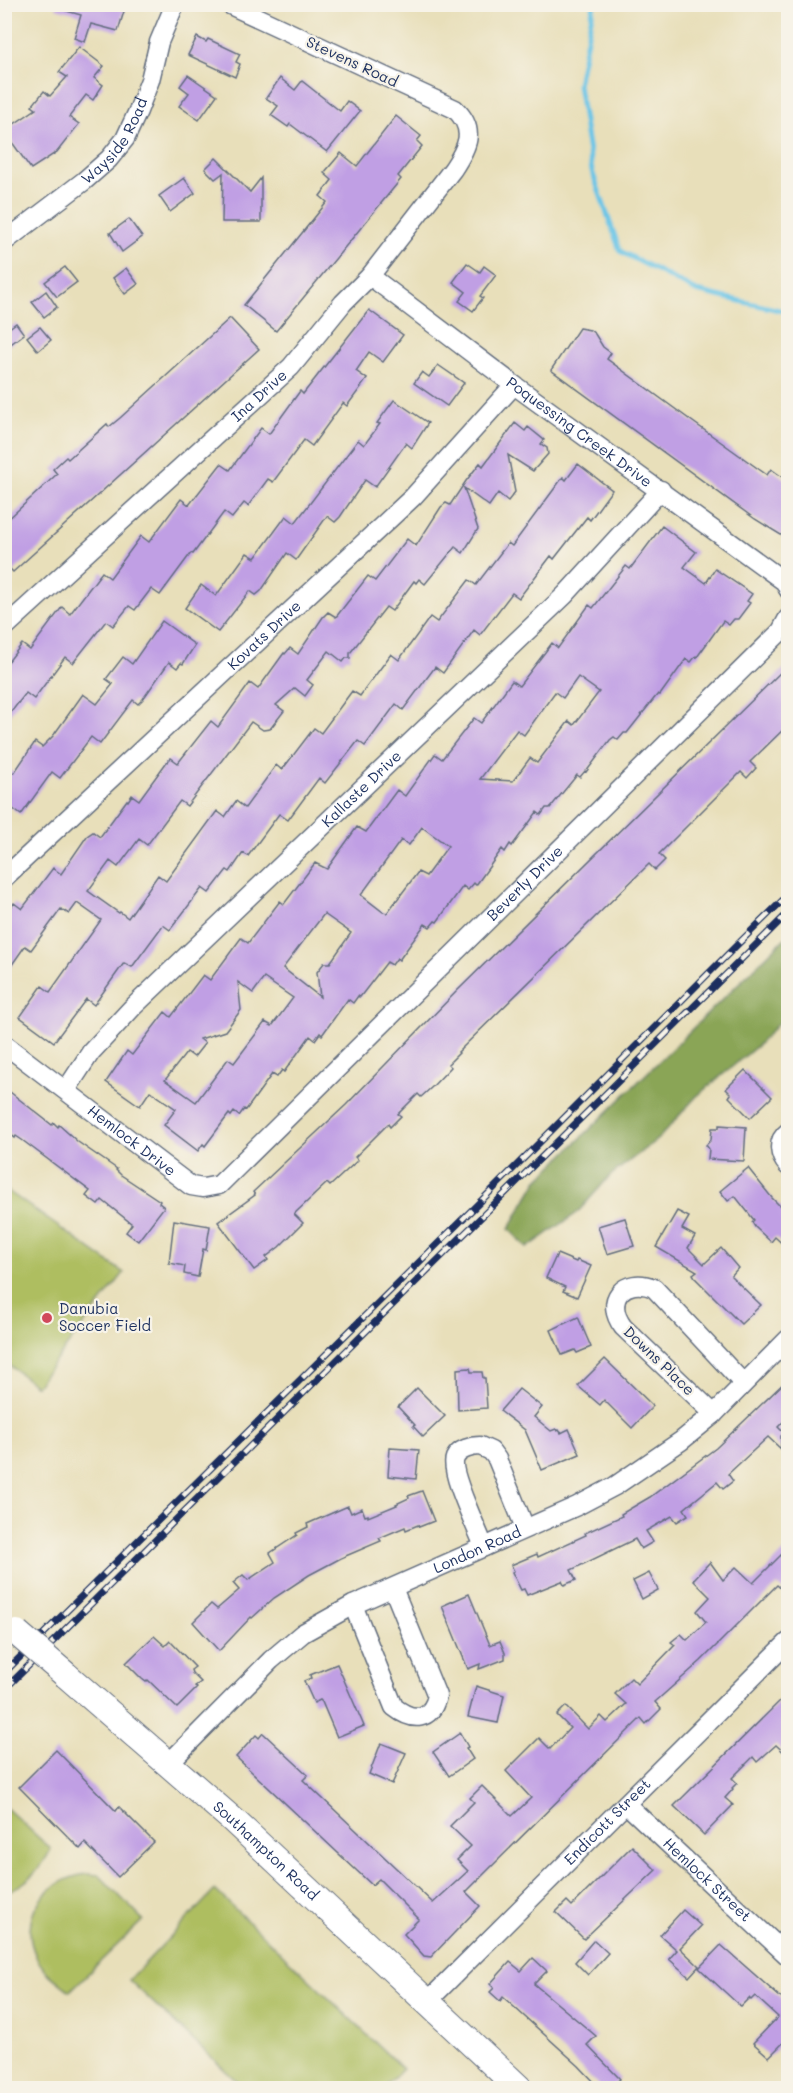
<svg xmlns="http://www.w3.org/2000/svg" width="793" height="2093" font-family="Mali,sans-serif">
<style>
.green{fill:#aebe61;stroke:#647660;stroke-width:1.5}
.forest{fill:#8aa557;stroke:#526a5a;stroke-width:1.5}
.lines{fill:none;stroke-linecap:round;stroke-linejoin:round}
.stream{stroke:#69c5e7;stroke-width:5}
.building{fill:#c09fe4;fill-rule:evenodd}
.street-casing{stroke:#636d7e;stroke-width:21}
.secondary-casing{stroke:#636d7e;stroke-width:28}
.street{stroke:#fff;stroke-width:18}
.secondary{stroke:#fff;stroke-width:26}
.rail-casing{stroke:#1b2f5e;stroke-width:7}
.rail{stroke:#f7f3e8;stroke-width:4.5;stroke-dasharray:14;stroke-linecap:butt}
.secondary-bridge-casing{stroke:#636d7e;stroke-width:28;stroke-linecap:butt}
.secondary-bridge{stroke:#fff;stroke-width:26}
.poi-dot{fill:#d1495b;stroke:#f7f3e8;stroke-width:2}
.labels{text-anchor:middle;stroke-width:4.5;stroke-linejoin:round;paint-order:stroke}
.street-label{font-size:15px;fill:#1b2f5e;stroke:#f7f3e8}
.poi-label{font-size:15px;fill:#1b2f5e;stroke:#f7f3e8;text-anchor:start}
</style>
<rect width="100%" height="100%" fill="#f7f3e8"/>
<filter id="ink" filterUnits="userSpaceOnUse"><feTurbulence type="fractalNoise" baseFrequency=".0167" numOctaves="2"/><feDisplacementMap in="SourceGraphic" scale="12" xChannelSelector="R" yChannelSelector="G"/><feConvolveMatrix kernelMatrix="1 2 1 2 8 2 1 2 1" color-interpolation-filters="sRGB"/></filter>
<filter id="wash" filterUnits="userSpaceOnUse"><feTurbulence type="fractalNoise" baseFrequency=".008" numOctaves="4" result="noise"/><feDisplacementMap in="SourceGraphic" scale="24" xChannelSelector="R" yChannelSelector="G"/><feGaussianBlur stdDeviation="1.35" result="paint"/><feColorMatrix in="noise" values="0 0 0 0 0 0 0 0 0 0 0 0 0 0 0 0 0 1.4 0 .05"/><feComposite in="paint" operator="in"/></filter>
<g filter="url(#wash)">
<rect width="100%" height="100%" fill="#e8dfba"/>
<g class="green">
<path d="M5 1189 124 1273 36 1386 5 1362Z"/>
<path d="M4 1806 51 1849C41 1870 27 1885 5 1892Z"/>
<path d="M87 1874 99 1875 143 1920 70 1991C58 1981 44 1973 37 1958 16 1918 45 1879 87 1874Z"/>
<path d="M215 1890 403 2069 384 2088H244L129 1980Z"/>
</g>
<path class="forest" d="M788 935V1013L757 1046 696 1097 659 1138 610 1176 577 1213 527 1248 509 1229 537 1181Z"/>
<g class="lines">
<path class="stream" d="M594 4 578 84 592 171 620 251 696 291 788 312"/>
</g>
<g id="blocks">
<g class="building">
<path d="M57 4H113L125 8 118 31 91 24 85 42 74 38 81 15 56 8Z"/>
<path d="M197 37 206 42 208 39 240 54 236 62 240 64 235 77 188 55Z"/>
<path d="M79 47 104 66 94 78 103 85 93 100 86 95 69 117 79 124 57 152 31 169 4 131 36 109 32 106 44 91 50 96 67 77 59 72Z"/>
<path d="M188 75 217 95 199 120 179 106 189 93 180 86Z"/>
<path d="M280 78 295 90 302 81 340 111 347 101 360 111 327 152 290 124 288 127 271 115 278 106 266 98Z"/>
<path d="M396 116 421 136 417 141 422 146 398 176 401 179 276 331 244 305 327 202 320 196 332 180 324 173 341 153 357 166Z"/>
<path d="M216 158 250 192 261 178V222H222L223 173 215 179 205 169Z"/>
<path d="M184 178 195 193 170 212 159 196Z"/>
<path d="M129 219 142 237 122 252 110 233Z"/>
<path d="M467 263 480 272 484 266 496 275 480 296 483 298 473 311 459 301 466 292 453 282Z"/>
<path d="M65 267 77 282 57 297 45 282Z"/>
<path d="M126 268 138 284 125 294 113 278Z"/>
<path d="M46 291 57 307 44 317 32 302Z"/>
<path d="M369 310 403 335 383 362 369 352 356 371 367 379 347 406 343 403 312 446 304 440 273 482 268 479 248 506 244 503 232 518 224 512 193 554 191 553 160 595 151 589 135 610 129 606 113 626 106 621 73 663 65 657 34 699 26 693 4 721V667L22 644 30 650 62 607 70 614 102 572 110 578 141 536 149 542 181 499 189 505 221 464 230 470 261 428 269 434 300 391 303 394Z"/>
<path d="M230 318 259 349 13 572 4 563V523L57 474 53 469 66 457 68 459 107 424 109 427 120 418Z"/>
<path d="M16 323 24 334 4 349V332Z"/>
<path d="M40 327 51 340 38 351 27 337Z"/>
<path d="M579 328 590 330 595 334 603 347 611 353 607 359 693 422 767 475 771 469 789 482V540L755 519 551 370Z"/>
<path d="M438 365 464 383 447 406 414 383 422 372 429 377Z"/>
<path d="M394 400 428 423 412 448 406 443 375 487 365 480 340 517 335 522 327 516 296 560 287 553 261 591 256 595 250 591 218 632 185 608 201 585 216 596 247 553 255 558 286 516 295 523 358 440 364 445 380 424 377 423Z"/>
<path d="M515 423 525 431 528 427 544 440 541 444 547 448 548 454 533 471 508 455 515 492 508 501 498 493 489 506 464 488 478 529 463 553 455 547 425 584 419 579 416 583 414 581 392 611 386 607 350 653V658H346L343 662 329 651 307 680 313 685 305 696 295 688 276 705 284 711 270 729 263 730 251 722 187 806 180 801 147 845 139 839 118 867 110 861 88 891 119 913 120 912 128 918 158 875 166 881 217 811 225 817 236 801 245 808 276 765 282 770 314 728 321 733 352 691 360 696 391 654 399 660 430 617 437 622 469 580 476 585 508 543 512 546 563 477 566 480 578 464 612 490 590 520 587 517 554 559 551 556 519 598 512 593 480 635 474 630 443 673 435 667 403 710 396 704 365 746 358 741 325 783 319 778 288 820 279 814 248 856 243 853 230 872 227 870 226 871 209 893 202 888 170 930 163 925 132 967 124 963 94 1005 86 999 54 1042 20 1017 42 986 50 992 101 920 77 903 69 914 61 909 31 950 25 946 4 976V917L14 903 22 909 53 868 61 874 87 836 93 832 100 837 127 800 128 801 132 795 139 800 166 763 171 758 178 763 211 721 218 727 250 683 258 689 284 653 285 654 290 648 298 654 323 617 328 612 336 617 368 576 375 581 407 539 416 546 441 507 446 503 450 505 466 481 480 463 483 466Z"/>
<path d="M662 526 696 552 684 567 706 583 715 569 752 594 747 601 750 603 738 619H734L729 625 723 621 697 657 696 656 691 662 686 659 660 695 658 694 653 700 627 733H624L618 740 614 737 610 740 586 772 585 771 580 777 577 775 550 808H546L541 815 537 812 512 846 510 844 505 852 502 849 476 885 474 883 468 890 463 886 437 922 435 921 430 927 425 924 399 960 397 958 392 965 387 962 360 997 358 996 353 1003 348 999 322 1035 320 1033 315 1040 310 1036 284 1072 282 1070 277 1077 272 1074 246 1110 244 1109 239 1116 234 1112 231 1116 229 1114 205 1146 203 1144 198 1151 164 1125 176 1109 150 1091 140 1106 106 1082 127 1051 132 1055 165 1012 171 1017 203 975 210 980 241 938 248 943 280 901 284 904 315 863 327 869 357 827 366 832 397 790 405 796 435 754 442 759 474 718 481 723 512 681 519 686 552 643 558 648 589 605 593 608 626 566 630 569ZM578 677 599 692 574 725 569 721 537 763 530 758 513 781 480 779 517 730 524 735 555 692 563 698ZM422 827 448 846 426 876 418 872 387 913 383 912 361 895 401 840 409 845ZM324 914 351 933 330 963H324L317 972 320 997 283 968ZM264 978 293 998 272 1026 265 1022 234 1063 228 1059 196 1102 165 1080 187 1052 194 1057 205 1043 200 1039 225 1031 241 1010 238 982 253 993Z"/>
<path d="M162 621 195 645 183 664 181 663 177 668 169 662 143 699 138 704 133 700 100 744 91 737 60 778 52 772 21 815 4 802V767L14 773 35 742 42 747 53 736 83 694 97 704 113 684 106 679 123 657 132 664Z"/>
<path d="M789 664 788 725 750 762 756 768 747 778 741 772 659 854 665 860 655 870 649 864 458 1052 459 1053 448 1064 451 1067 432 1087 421 1097 418 1094 398 1114 401 1116 390 1127 388 1124 355 1157 358 1160 330 1186 327 1183 294 1214 303 1223 279 1247 266 1257 268 1260 254 1270 218 1222 255 1195 253 1192 346 1105 457 991Z"/>
<path d="M745 1070 772 1097 750 1118 729 1097 731 1094 726 1089Z"/>
<path d="M10 1092 52 1125 54 1123 58 1127 59 1125 78 1142 117 1169 116 1170 121 1175 160 1201 159 1203 164 1207 138 1241 126 1232 132 1224 102 1200 98 1205 86 1196 90 1191 22 1140 16 1136 15 1138 4 1129V1099Z"/>
<path d="M719 1125 746 1127 744 1161 708 1159 709 1149 706 1145 711 1140 712 1128H719Z"/>
<path d="M748 1168 772 1198 789 1215V1250L775 1237 771 1242 755 1227 752 1222 754 1220 735 1196 728 1201 720 1191Z"/>
<path d="M677 1211 689 1217 682 1229 695 1236 688 1248 704 1264 721 1248 738 1268 731 1276 761 1305 741 1324 696 1279 693 1274 697 1271 656 1247Z"/>
<path d="M625 1218 634 1246 607 1254 598 1226Z"/>
<path d="M174 1220 210 1226 206 1250 203 1249 198 1277 184 1274 185 1266 169 1263Z"/>
<path d="M557 1254 576 1262 577 1260 591 1266 577 1297 563 1291 565 1287 546 1278Z"/>
<path d="M578 1317 591 1347 577 1353 575 1350 562 1355 551 1330Z"/>
<path d="M605 1359 653 1406 632 1428 604 1400 600 1405 578 1386Z"/>
<path d="M470 1368 471 1372H482L483 1378H485L487 1408 458 1410 457 1369Z"/>
<path d="M789 1378V1416L778 1427 784 1433 781 1436V1449L768 1437 728 1474 733 1481 723 1489 717 1482 684 1509 688 1515 677 1522 672 1516 646 1531 653 1542 641 1549 635 1539 571 1570 576 1580 564 1585 562 1581 527 1595 524 1589 521 1590 512 1572 514 1571 511 1565 537 1554 538 1557 586 1535 585 1533 622 1516 621 1514 650 1497 716 1448Z"/>
<path d="M417 1388 445 1416 423 1437 413 1426 415 1425 398 1407Z"/>
<path d="M519 1389 542 1407 534 1417 551 1431 556 1429 557 1431 559 1430 561 1433 569 1429 580 1454 542 1470 525 1430 500 1411Z"/>
<path d="M390 1448 419 1450 416 1479 388 1476Z"/>
<path d="M422 1491 434 1521 419 1527 418 1525 406 1530 405 1527 379 1538 381 1541 341 1558 309 1575 274 1598 252 1618 251 1617 219 1651 193 1622 211 1604 217 1609 239 1590 233 1583 243 1575 248 1580 275 1562 270 1553 297 1535 296 1533 308 1527 307 1524 348 1506 351 1513 362 1508 365 1516 368 1515V1517L397 1505 396 1504 409 1498 408 1496Z"/>
<path d="M789 1547V1596L777 1585 701 1661 655 1702 661 1709 646 1724 641 1718 489 1869 466 1892 480 1906 431 1957 424 1956 404 1934 419 1919 379 1879 372 1885 236 1757 256 1735 259 1738 263 1733 308 1775 303 1780 433 1903 468 1871 457 1860 471 1846 450 1826 474 1802 470 1798 482 1786 512 1816 531 1798 506 1771 539 1738 550 1749 570 1728 557 1715 566 1706 588 1729 601 1716 607 1722 626 1704 615 1694 631 1678 637 1684 675 1645 671 1642 681 1634 687 1640 706 1622 697 1611 710 1597 693 1580 710 1562 723 1580 736 1567 753 1583Z"/>
<path d="M649 1573 658 1590 642 1599 633 1581Z"/>
<path d="M469 1594 490 1645 500 1641 505 1653V1659L479 1669 480 1664 468 1669 442 1606Z"/>
<path d="M154 1636 165 1646 170 1641 195 1667 191 1670 192 1673 201 1682 195 1686 197 1688 177 1708 148 1680 146 1682 142 1679 126 1663Z"/>
<path d="M337 1664 364 1726 337 1737 322 1702 320 1700 314 1703 304 1681 311 1678 310 1675Z"/>
<path d="M476 1686 504 1695 498 1723 468 1717Z"/>
<path d="M789 1692V1757L776 1745 757 1762 753 1757 732 1778 737 1783 732 1788 733 1789 725 1798 733 1805 704 1835 674 1806Z"/>
<path d="M460 1733 468 1747 466 1748 473 1759 449 1776 433 1752Z"/>
<path d="M381 1743 406 1753 392 1784 369 1774Z"/>
<path d="M56 1750 116 1811 119 1807 154 1842 118 1877 85 1843 80 1849 19 1787Z"/>
<path d="M632 1846 656 1870 584 1939 556 1912 567 1901 572 1906Z"/>
<path d="M683 1910 701 1926 680 1948 699 1966 689 1977 669 1959 677 1950 660 1935Z"/>
<path d="M594 1940 608 1953 588 1975 575 1962Z"/>
<path d="M721 1945 789 2005V2037L769 2057 753 2043 778 2017 755 1996 751 2000 749 1998 741 2006 739 2005 699 1968Z"/>
<path d="M533 1958 547 1971 534 1984 596 2036 587 2045 620 2079 610 2088H600L579 2066 503 1997 500 2001 490 1992 494 1988 490 1984 510 1962 521 1971Z"/>
</g>
</g>
</g>
<g filter="url(#ink)">
<use href="#blocks" fill-opacity="0" stroke="#636d7e" stroke-width="1.5"/>
<g class="lines">
<defs>
<g id="street">
<path id="s1" d="M4 242 84 181 109 159 125 139 138 111 150 80 159 42 175 4"/>
<path id="s2" d="M370 276 514 385 785 582 788 589"/>
<path id="s3" d="M4 628 291 367 343 303 370 276 453 169C467 148 477 130 455 109L228 4"/>
<path id="s4" d="M4 878 413 497 514 385"/>
<path id="s5" d="M4 1044 191 1186 203 1188 219 1185 781 631 788 618"/>
<path id="s6" d="M66 1090 91 1052 132 1008 565 595 661 490"/>
<path d="M788 1132C776 1141 779 1156 788 1166"/>
<path d="M714 1414 623 1327C603 1300 624 1276 654 1288L743 1383"/>
<path d="M484 1547C478 1530 449 1472 455 1458 459 1449 472 1446 480 1446L491 1451 497 1459 525 1528"/>
<path d="M353 1605 394 1707C413 1722 431 1721 437 1696L393 1588"/>
<path id="s7" d="M169 1763 271 1660 303 1633 353 1605 577 1506 615 1486 681 1441 714 1414 788 1339"/>
<path id="s8" d="M626 1804 788 1956"/>
<path id="s9" d="M427 2002 788 1642"/>
</g>
<g id="secondary">
<path id="s10" d="M66 1675 234 1821 519 2088"/>
</g>
</defs>
<use href="#street" class="street-casing"/>
<use href="#secondary" class="secondary-casing"/>
<use href="#street" class="street"/>
<use href="#secondary" class="secondary"/>
<defs>
<g id="rail">
<path d="M4 1673 491 1191 738 944 788 895"/>
<path d="M4 1690 788 913"/>
</g>
</defs>
<use href="#rail" class="rail-casing"/>
<use href="#rail" class="rail"/>
<defs>
<path id="secondary-bridge" d="M17 1633 66 1675"/>
</defs>
<use href="#secondary-bridge" class="secondary-bridge-casing"/>
<use href="#secondary-bridge" class="secondary-bridge"/>
</g>
</g>
<circle class="poi-dot" cx="47" cy="1318" r="6"/>
<g class="labels">
<g class="street-label">
<text transform="translate(352 62) rotate(25)" y="5">Stevens Road</text>
<text dy="5" stroke="none"><textPath href="#s1" startOffset="152">Wayside Road</textPath></text>
<text dy="5" stroke="none"><textPath href="#s3" startOffset="345">Ina Drive</textPath></text>
<text dy="5" stroke="none"><textPath href="#s2" startOffset="261">Poquessing Creek Drive</textPath></text>
<text dy="5" stroke="none"><textPath href="#s4" startOffset="356">Kovats Drive</textPath></text>
<text dy="5" stroke="none"><textPath href="#s6" startOffset="423">Kallaste Drive</textPath></text>
<text dy="5" stroke="none"><textPath href="#s5" startOffset="693">Beverly Drive</textPath></text>
<text dy="5" stroke="none"><textPath href="#s5" startOffset="160">Hemlock Drive</textPath></text>
<text transform="translate(659 1361) rotate(44)" y="5">Downs Place</text>
<text dy="5" stroke="none"><textPath href="#s7" startOffset="380">London Road</textPath></text>
<text dy="5" stroke="none"><textPath href="#s9" startOffset="255">Endicott Street</textPath></text>
<text dy="5" stroke="none"><textPath href="#s10" startOffset="266">Southampton Road</textPath></text>
<text dy="5" stroke="none"><textPath href="#s8" startOffset="111">Hemlock Street</textPath></text>
</g>
<g class="poi-label">
<text x="59" y="1314">Danubia<tspan x="59" dy="17">Soccer Field</tspan></text>
</g>
</g>
<rect width="793" height="2093" fill="none" stroke="#f7f3e8" stroke-width="24"/>
</svg>
